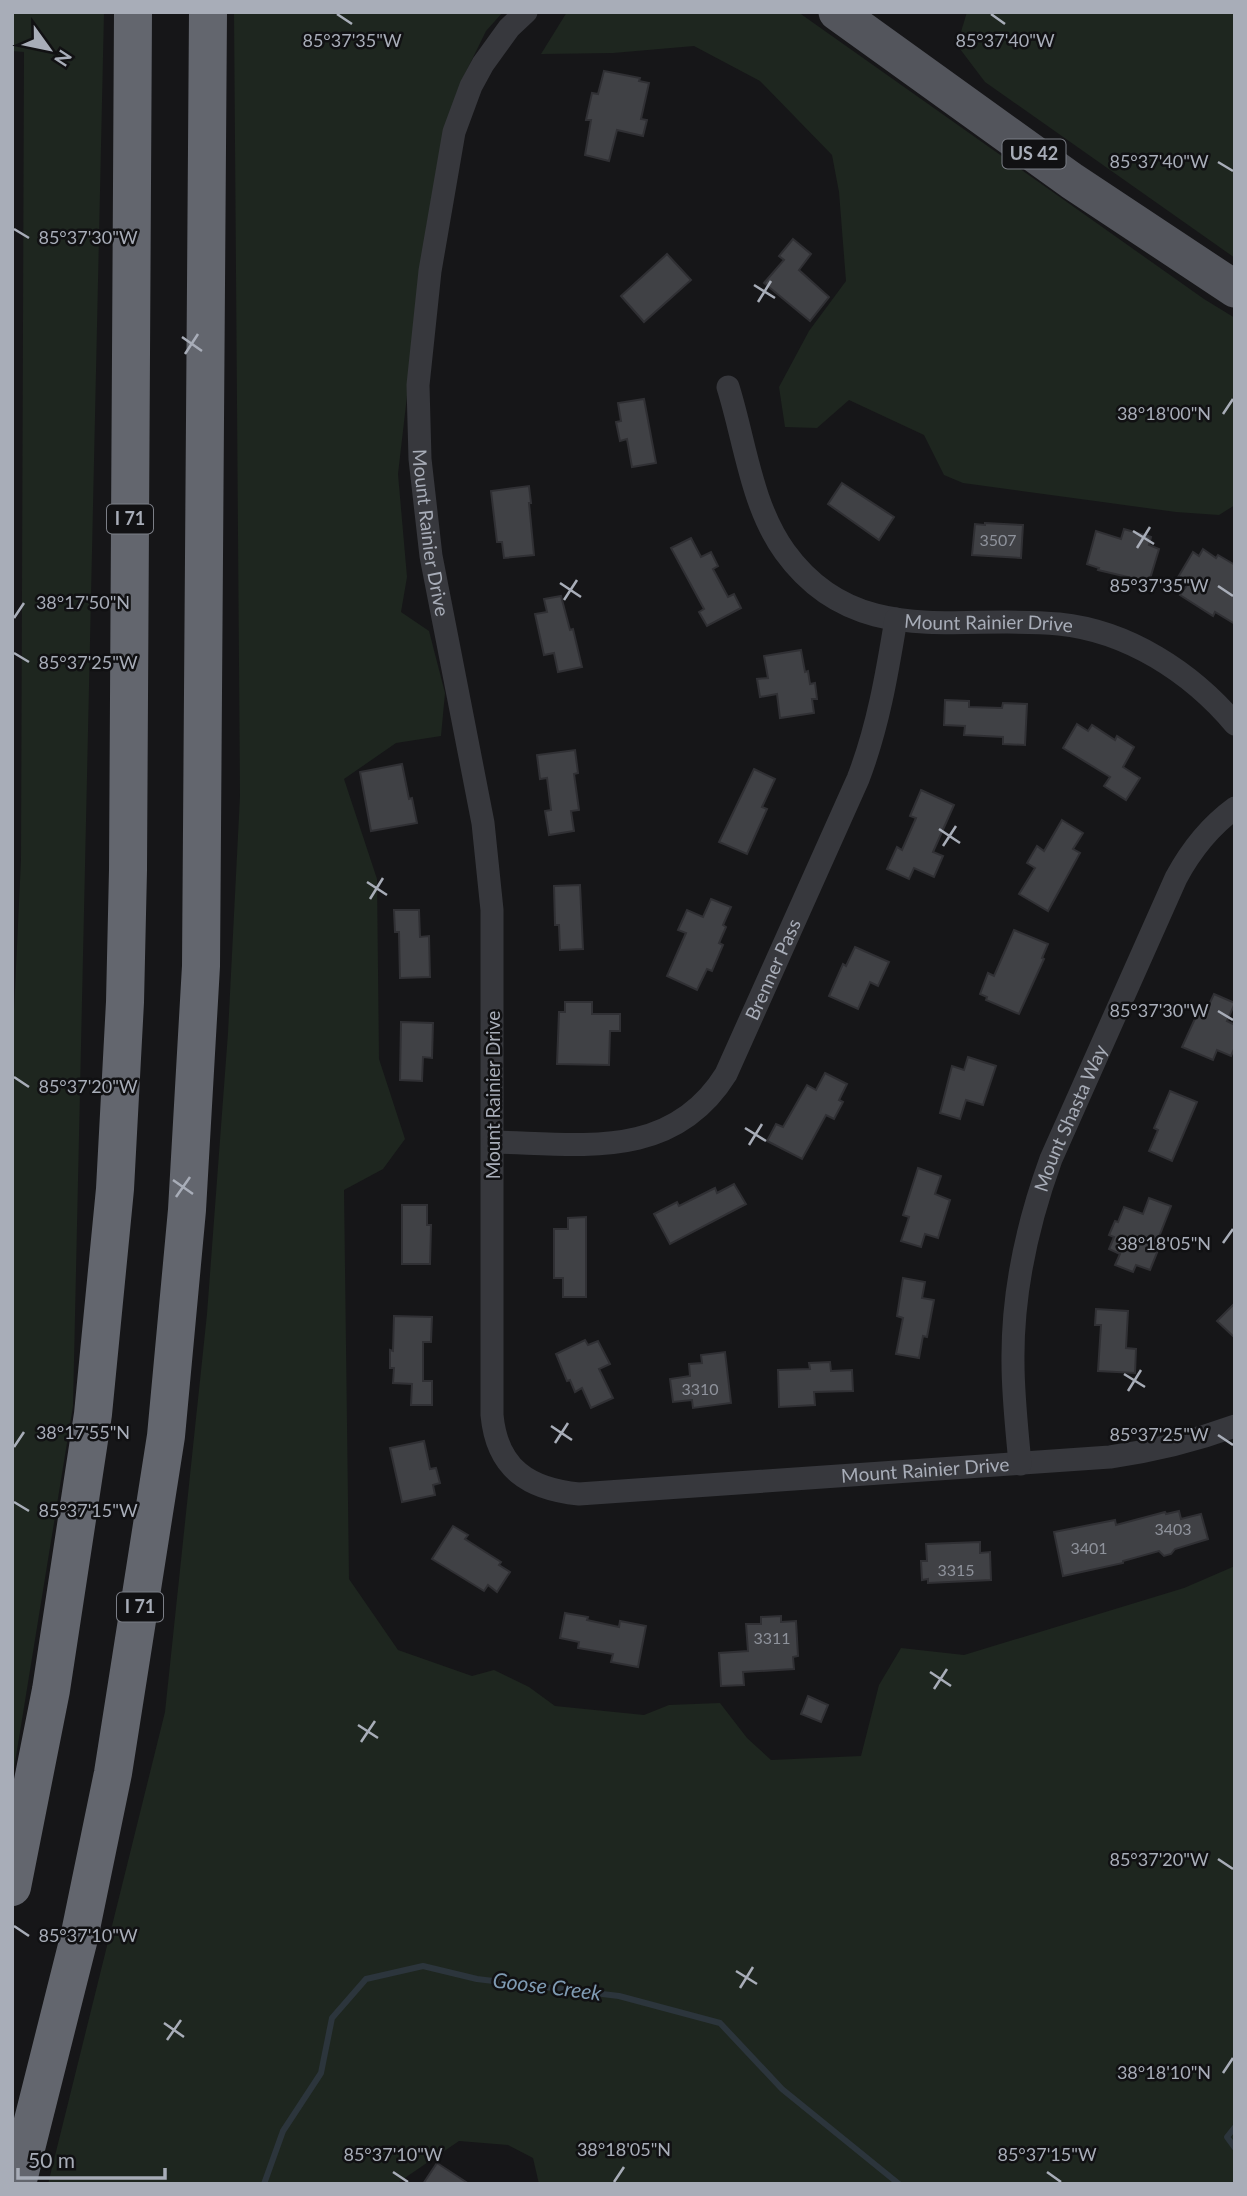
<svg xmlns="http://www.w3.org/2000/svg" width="1247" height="2196" font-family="Lato,sans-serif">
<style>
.green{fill:#1e261f}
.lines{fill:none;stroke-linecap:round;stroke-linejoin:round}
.stream{stroke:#2c353c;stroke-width:6}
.building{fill:#404145;stroke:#303034;stroke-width:2}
.street{stroke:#37383d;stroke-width:23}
.primary{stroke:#53555c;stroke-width:37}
.highway{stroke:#63666e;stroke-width:38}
.ticks{fill:none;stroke:#a8adb8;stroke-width:2.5}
.labels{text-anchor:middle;stroke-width:5;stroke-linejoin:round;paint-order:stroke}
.number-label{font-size:16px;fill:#8e929b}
.shield{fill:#111113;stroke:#7b7e86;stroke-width:2}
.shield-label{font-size:18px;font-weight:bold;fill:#a8adb8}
.street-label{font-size:19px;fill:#a8adb8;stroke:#111113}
.water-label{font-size:21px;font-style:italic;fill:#7f9bb3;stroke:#111113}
.ticks-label{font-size:18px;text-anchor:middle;fill:#a8adb8;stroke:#111113;stroke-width:5;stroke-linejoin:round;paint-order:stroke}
</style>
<rect width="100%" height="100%" fill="#161618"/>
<g class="green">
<path d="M12 12H104L73 1406 12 1781V1054L21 860 24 52 12 51Z"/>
<path d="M234 12H503L486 31 461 82 427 223 398 474 407 577 401 612 429 631 445 693 441 736 396 743 344 779 377 879 379 1059 405 1139 383 1169 344 1190 349 1579 398 1650 472 1676 494 1670 529 1687 555 1706 644 1715 669 1705 720 1703 747 1738 771 1760 861 1756 879 1685 901 1648 964 1655 1184 1588 1235 1566V2184H539L533 2158 508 2145 459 2141 396 2184H48L165 1712 207 1314 228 1033 240 796Z"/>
<path d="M567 12H798L1204 299 1235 318V505L1219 515 1176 512 963 483 944 475 924 435 849 400 817 428 785 427 779 387 809 331 846 281 839 192 832 155 760 81 694 46 613 53 541 54Z"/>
<path d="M967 12H1235V258L985 82 957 45Z"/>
</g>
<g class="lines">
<g class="stream">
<path d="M1235 2127 1227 2137 1235 2148"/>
<path d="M264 2184 283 2131 321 2073 332 2018 366 1979 423 1966 477 1979 619 1996 720 2023 782 2089 899 2184"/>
</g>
</g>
<g class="building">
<path d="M604 71 640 78 639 81 649 83 641 119 647 120 643 136 617 130 609 161 585 155 591 120H586L592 93 598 94Z"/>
<path d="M793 239 811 254 799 270 829 297 810 321 764 283 784 260 779 256Z"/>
<path d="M667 254 691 280 644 322 621 296Z"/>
<path d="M644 399 656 463 632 467 627 439 620 441 616 422 621 421 618 403Z"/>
<path d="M842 483 894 517 879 540 828 504Z"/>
<path d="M529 486 531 503H529L534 555 504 558 502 542H497L491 491Z"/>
<path d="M985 523 1023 525 1021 558 972 555 975 524 985 525Z"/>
<path d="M1124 529 1151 537 1149 545 1159 549 1149 582 1098 570 1099 568 1087 564 1096 531 1121 539Z"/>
<path d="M691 538 701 557 711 552 718 566 713 569 728 597 734 594 741 608 707 626 699 612 704 609 671 548Z"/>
<path d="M1203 549 1216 558 1218 555 1235 565V624L1215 612 1213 616 1180 595 1187 585 1177 579 1193 552 1199 556Z"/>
<path d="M561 596 570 630 573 629 582 667 558 672 554 653 544 655 535 614 547 612 544 599Z"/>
<path d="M801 650 805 672 808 671 810 684 815 683 817 699H812L814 713 780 718 777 694 760 697 757 679 768 678 764 656Z"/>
<path d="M945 700 969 701V707L1002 708 1003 703 1027 704 1025 745 1003 744V737L964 735 965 726 944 725Z"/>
<path d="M1077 724 1088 731 1092 725 1115 740 1117 736 1134 747 1123 767 1140 778 1126 800 1104 786 1110 777 1063 748Z"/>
<path d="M575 750 578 773 574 774 579 810 571 811 574 831 549 835 545 811 551 810 547 778 540 779 537 755Z"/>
<path d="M402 764 409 799 412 798 417 823 371 831 360 772Z"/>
<path d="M754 769 775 779 762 807 767 809 747 854 719 842Z"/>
<path d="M921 790 954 805 933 852 943 856 934 877 914 868 909 879 887 869 897 847 902 850 916 818 910 816Z"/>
<path d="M1062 820 1083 833 1073 849 1080 853 1048 911 1019 894 1035 868 1027 863 1037 846 1044 851Z"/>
<path d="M580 885 583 949 560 950 559 925H555L554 886Z"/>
<path d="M711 899 731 907 723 925 726 927 719 943 723 945 712 971 707 969 697 990 667 976 686 933 678 930 687 910 703 917Z"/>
<path d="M394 910H419L420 937 429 936 430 977 400 978 399 932H395Z"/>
<path d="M1014 930 1048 944 1042 958 1044 959 1019 1014 986 1000 987 997 980 994 988 973 994 976Z"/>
<path d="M855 947 889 962 878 986 870 982 858 1009 829 996 843 964 846 966Z"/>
<path d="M1214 994 1235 1003 1227 1021 1235 1025V1047L1231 1056 1217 1050 1213 1060 1182 1047 1199 1010 1205 1013Z"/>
<path d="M565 1002H592V1014H620V1031H610L609 1065 557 1064 559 1012H565Z"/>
<path d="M401 1022 433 1023 432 1058 423 1057 422 1081 400 1080Z"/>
<path d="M968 1057 996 1066 983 1105 966 1100 960 1119 940 1113 952 1066 964 1070Z"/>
<path d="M825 1073 847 1084 839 1100 843 1102 834 1119 826 1115 802 1159 767 1141 776 1124 783 1127 807 1085 816 1090Z"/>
<path d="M1170 1091 1197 1102 1172 1161 1149 1151 1158 1130 1154 1128Z"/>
<path d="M918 1168 941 1176 935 1194 950 1200 938 1238 925 1234 921 1247 901 1241 909 1217 903 1215Z"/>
<path d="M734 1184 746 1204 670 1244 654 1214 677 1202 679 1206 715 1188 717 1193Z"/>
<path d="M1149 1198 1171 1206 1157 1242 1161 1243 1150 1270 1136 1265 1133 1272 1115 1265 1120 1254 1109 1249 1114 1237 1109 1235 1115 1221 1118 1222 1124 1207 1143 1214Z"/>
<path d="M402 1205H427V1225H431L430 1264H402Z"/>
<path d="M586 1217V1297H563V1278H554V1229H568V1218Z"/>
<path d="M903 1278 925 1282 922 1298 934 1300 927 1337 923 1336 919 1358 896 1354 903 1318 897 1316Z"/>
<path d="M1235 1303V1338L1217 1321Z"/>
<path d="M1096 1309 1128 1311 1126 1348 1136 1349 1135 1373 1098 1371 1101 1325H1095Z"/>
<path d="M394 1316 432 1317 431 1342H423V1381H432V1405H411L412 1384 393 1383 394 1368H390V1350L393 1351Z"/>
<path d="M585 1340 588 1345 598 1341 610 1364 599 1369 613 1398 591 1408 582 1388 575 1392 570 1380 567 1381 556 1354Z"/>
<path d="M725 1352 731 1403 693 1408 692 1400 673 1402 670 1379 690 1376 689 1364 702 1363 701 1355Z"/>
<path d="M830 1362 831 1371 852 1370 853 1391 814 1392 815 1405 779 1407 778 1370 810 1369 809 1363Z"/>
<path d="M424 1441 430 1469 436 1468 440 1483 433 1485 435 1495 402 1502 390 1448Z"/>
<path d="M1179 1511 1181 1519 1201 1514 1208 1539 1175 1549 1171 1554 1164 1556 1159 1551 1123 1561V1563L1063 1576 1054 1532 1115 1520 1116 1525 1165 1512 1166 1514Z"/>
<path d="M453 1526 468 1535 465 1539 501 1562 499 1565 510 1572 497 1592 488 1585 484 1591 432 1559Z"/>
<path d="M980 1542V1553L990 1552 991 1580 928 1583V1579L922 1580 921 1561H927L926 1544Z"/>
<path d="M565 1613 588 1617 587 1620 619 1627 620 1621 646 1626 638 1667 611 1662 613 1654 578 1648 579 1642 560 1638Z"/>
<path d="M781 1616V1622L796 1621 798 1656 793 1657 794 1669 743 1672 744 1685 721 1686 719 1653 748 1651 746 1624H761V1617Z"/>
<path d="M808 1696 828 1705 821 1722 801 1714Z"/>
<path d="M437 2163 469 2184H423Z"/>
</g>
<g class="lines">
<g class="street">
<path id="s1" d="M526 12 509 28 483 64 471 86 454 132 430 271 418 385 420 459 431 556 483 823 492 910V1415C497 1469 529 1489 579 1494L1110 1457C1153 1451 1194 1441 1235 1426"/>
<path id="s2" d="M728 387C745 441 751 505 785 552 856 650 958 614 1059 624 1128 631 1191 672 1235 724"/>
<path id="s3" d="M494 1142C581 1144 672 1161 726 1074L858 779C878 727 887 674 896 619"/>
<path id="s4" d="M1020 1464C1017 1430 1013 1396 1013 1363 1012 1292 1027 1225 1051 1159L1176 878C1191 850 1209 827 1235 808"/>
</g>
<path class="primary" d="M837 12 1072 181 1235 289"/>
<g class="highway">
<path d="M12 1887 51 1690 93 1414 115 1189 125 1002 128 870 133 12"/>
<path d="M17 2184 79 1938 113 1773 166 1436 187 1210 201 966 208 12"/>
</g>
</g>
<path class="ticks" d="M337 14 352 24M991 14 1005 24M1218 162 1233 171M14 229 29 238M754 285 775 298M758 302 771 281M182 337 202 351M185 354 198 334M1223 414 1233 399M1133 531 1154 544M1137 548 1150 527M560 583 581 597M1218 586 1233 596M564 600 577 580M14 618 24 603M14 653 29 662M939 829 960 843M943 846 956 826M367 882 387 895M370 899 383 878M1218 1011 1233 1020M14 1077 29 1087M745 1128 766 1141M749 1145 762 1124M173 1180 193 1194M176 1197 190 1177M1223 1243 1233 1229M1124 1374 1145 1387M1128 1391 1141 1370M551 1426 572 1440M1218 1435 1233 1445M555 1443 568 1423M14 1447 24 1432M14 1502 29 1511M930 1672 951 1686M934 1689 947 1669M358 1725 378 1738M361 1742 375 1721M1218 1859 1233 1869M14 1926 29 1936M736 1971 757 1984M740 1988 753 1967M164 2023 184 2037M167 2040 181 2020M1223 2073 1233 2058M393 2172 408 2182M1047 2172 1061 2182M614 2182 624 2167"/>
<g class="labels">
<g class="number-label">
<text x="998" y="546">3507</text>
<text x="700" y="1395">3310</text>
<text x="1173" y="1535">3403</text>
<text x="1089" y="1554">3401</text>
<text x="956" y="1576">3315</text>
<text x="772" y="1644">3311</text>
</g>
<g class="shield">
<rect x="1002.5" y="139.5" width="63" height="29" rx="5"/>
<rect x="107" y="504.5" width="46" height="29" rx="5"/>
<rect x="117" y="1592.5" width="46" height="29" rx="5"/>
</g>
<g class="shield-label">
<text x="1034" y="160">US 42</text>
<text x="130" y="525">I 71</text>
<text x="140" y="1613">I 71</text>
</g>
<g class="street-label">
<text dy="7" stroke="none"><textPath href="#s1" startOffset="546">Mount Rainier Drive</textPath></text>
<text dy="7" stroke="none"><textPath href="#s2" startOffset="402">Mount Rainier Drive</textPath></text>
<text dy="7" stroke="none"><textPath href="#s3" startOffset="371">Brenner Pass</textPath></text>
<text transform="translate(493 1095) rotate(-90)" y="7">Mount Rainier Drive</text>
<text dy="7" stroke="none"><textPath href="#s4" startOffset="355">Mount Shasta Way</textPath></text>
<text dy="7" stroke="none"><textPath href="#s1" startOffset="1911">Mount Rainier Drive</textPath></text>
</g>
<g class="water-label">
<text transform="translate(547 1987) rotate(7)" y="7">Goose Creek</text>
</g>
</g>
<g class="ticks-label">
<text x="352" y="47">85°37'35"W</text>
<text x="1005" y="47">85°37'40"W</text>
<text x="1159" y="168">85°37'40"W</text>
<text x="88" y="244">85°37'30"W</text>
<text x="1164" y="420">38°18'00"N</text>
<text x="1159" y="592">85°37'35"W</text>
<text x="83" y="609">38°17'50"N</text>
<text x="88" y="669">85°37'25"W</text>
<text x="1159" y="1017">85°37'30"W</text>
<text x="88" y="1093">85°37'20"W</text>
<text x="1164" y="1250">38°18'05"N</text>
<text x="83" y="1439">38°17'55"N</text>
<text x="1159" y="1441">85°37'25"W</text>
<text x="88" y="1517">85°37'15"W</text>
<text x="1159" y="1866">85°37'20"W</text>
<text x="88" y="1942">85°37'10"W</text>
<text x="1164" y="2079">38°18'10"N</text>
<text x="624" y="2156">38°18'05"N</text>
<text x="393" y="2161">85°37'10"W</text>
<text x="1047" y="2161">85°37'15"W</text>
</g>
<rect width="1247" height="2196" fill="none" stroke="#a8adb8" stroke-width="28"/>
<g transform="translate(49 49) rotate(123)" stroke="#111113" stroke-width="5" paint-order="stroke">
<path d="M0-5L12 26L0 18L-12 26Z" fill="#a8adb8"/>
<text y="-10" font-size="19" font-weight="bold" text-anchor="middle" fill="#a8adb8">N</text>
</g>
<path d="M18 2168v10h147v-10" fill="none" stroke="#a8adb8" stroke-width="3.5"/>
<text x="28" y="2168" font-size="21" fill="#a8adb8" stroke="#111113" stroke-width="5" paint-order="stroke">50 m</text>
</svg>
